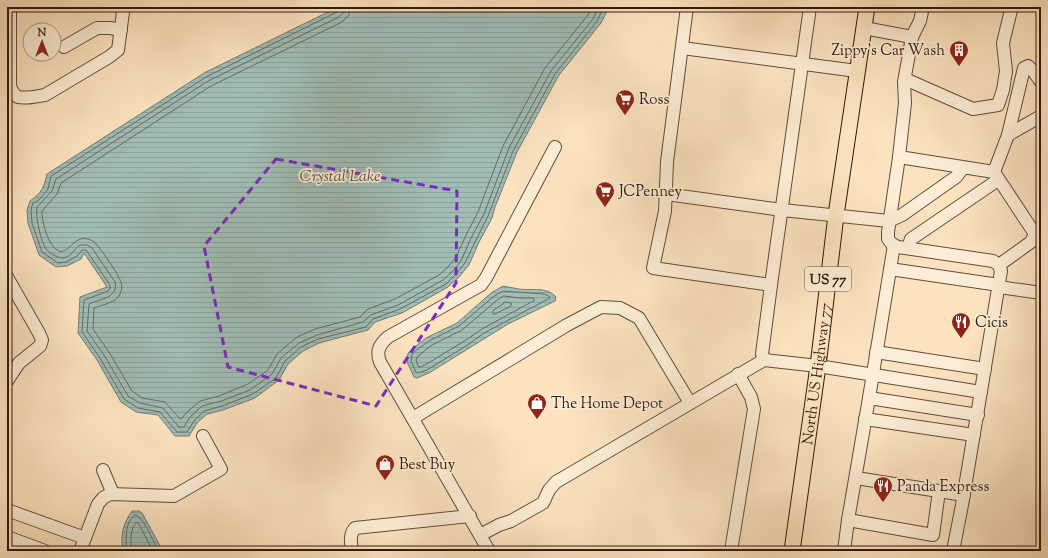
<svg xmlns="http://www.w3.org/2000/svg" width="1048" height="558" font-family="'Sorts Mill Goudy',serif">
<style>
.water{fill:url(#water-rules);stroke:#747b72}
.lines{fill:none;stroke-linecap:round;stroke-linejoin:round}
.shore{stroke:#686b62;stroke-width:1}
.stream{stroke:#747b72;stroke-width:2.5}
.minor-casing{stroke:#644c3a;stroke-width:14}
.major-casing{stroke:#31190d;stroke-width:17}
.minor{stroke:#fdedd6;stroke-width:12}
.major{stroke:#fce3c0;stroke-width:15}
.marked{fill:none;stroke:#7b2cbf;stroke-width:3;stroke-dasharray:8 5;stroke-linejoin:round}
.labels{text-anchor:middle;stroke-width:3.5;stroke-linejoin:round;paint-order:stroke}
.shield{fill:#fdedd6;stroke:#6e5949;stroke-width:1}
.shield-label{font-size:14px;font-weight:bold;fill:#31190d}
.poi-label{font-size:15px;fill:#31190d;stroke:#fdedd6;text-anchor:start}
.street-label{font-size:15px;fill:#31190d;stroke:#fdedd6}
.water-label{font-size:16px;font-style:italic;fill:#585248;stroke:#fdedd6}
</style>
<defs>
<pattern id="water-rules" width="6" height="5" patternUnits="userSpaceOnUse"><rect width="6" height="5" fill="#a0bdb6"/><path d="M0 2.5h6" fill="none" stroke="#8aa29b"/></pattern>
</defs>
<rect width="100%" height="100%" fill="#fce3c0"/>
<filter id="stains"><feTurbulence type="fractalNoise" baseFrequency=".005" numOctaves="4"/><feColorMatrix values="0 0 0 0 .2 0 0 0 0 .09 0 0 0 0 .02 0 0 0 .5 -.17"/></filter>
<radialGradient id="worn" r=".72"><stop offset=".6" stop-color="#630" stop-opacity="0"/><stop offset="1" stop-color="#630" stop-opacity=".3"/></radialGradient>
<g class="water">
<path d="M338 7H609L601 23 559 75 517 152 495 207 492 218 479 242 469 265 459 277 448 287 402 313 375 322 368 330 319 343 303 351 288 364 279 380 255 398 223 410 207 414 197 423 189 436H175L158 415 136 412 121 402 97 360 78 333 80 297 107 287 84 253 81 259 67 266 56 267 39 255 28 223 27 210 30 201C42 193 44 187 47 174L204 73Z"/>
<path d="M503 286C508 287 514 288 519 289 532 291 546 286 556 297L555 301 508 324 429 373 417 378 414 377 407 362 408 353 412 349 426 338 457 323 491 293Z"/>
<path d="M132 511H139L142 513 163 551H123C120 535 123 524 132 511Z"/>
</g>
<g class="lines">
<g class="shore">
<path d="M339 7 337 12 206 77 51 176 48 189 39 200 33 203 31 210 32 223 42 252 58 263 66 262 77 256 82 250H86L110 285V288L108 291 84 300 82 332 100 358 124 399 138 408 160 412 177 432H187L194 421 204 411 222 406 253 394 276 378 285 361 301 347 318 339 366 327 373 319 400 309 446 284 456 274 465 263 476 240 488 216 513 151 555 74 597 21 604 7"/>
<path d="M344 7 343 13 339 17 208 81 56 179 52 191 37 207C35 216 41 242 46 249 49 253 58 258 63 258 72 256 73 250 80 245H87L92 248 115 282C119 298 99 299 89 304L87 331 104 355 128 396 140 403 163 408 179 427H184L190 417 202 406 221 401 250 390 272 374 281 358 299 343 317 335 363 322 371 315 398 305 443 280 453 271 461 261 471 238 484 214 509 148 551 71 593 19 599 7"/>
<path d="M350 7 349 15 342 22 211 86 61 183 57 194 42 211C42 223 48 246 59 251 68 255 74 235 88 239 91 240 94 241 96 244 102 250 118 274 121 282 122 286 122 290 120 294 115 304 103 304 94 308L93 329 109 352 132 391 142 398 165 402 180 419 182 418 186 413 200 401 219 396 248 384 268 370 277 354 297 337 315 329 360 317 368 309 395 299 439 275 448 267 456 257 466 235 478 212 503 146 545 68 588 15 592 7"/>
<path d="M503 291 544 294 549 296 550 298 484 333 469 344 427 370 418 373 416 372 411 361 412 355 414 352 429 341 459 326 493 297Z"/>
<path d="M504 296 520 298H533L535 300 482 329 466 340 425 365 420 367 418 366 416 360 418 356 432 345 462 330 496 301Z"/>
<path d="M506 302 511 303V306L495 314H493V311Z"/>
<path d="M127 551C126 539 124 524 135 515 144 516 153 543 159 551"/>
<path d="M132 551C131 542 129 528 137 522L139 524 153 551"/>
</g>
<path class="stream" d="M1034 7 1041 17"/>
<defs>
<g id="minor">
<path d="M10 7V87C12 90 14 95 18 97 26 99 38 96 45 95L109 57 118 50 123 12 121 7"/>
<path d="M687 7 667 162 665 211 653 268 771 285 762 354 764 360"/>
<path d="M864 28 912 37 904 82 905 103 899 157 888 232V239L892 244 898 247 993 261 999 265 1001 271 962 505 953 551"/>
<path d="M912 37 920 21 923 7"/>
<path d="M64 47 97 28H110L121 30"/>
<path d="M682 48 857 71"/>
<path d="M905 79 973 109 998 105 1003 90 1006 71 1003 43 1011 10 1009 7"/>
<path d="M1008 135 1041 116"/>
<path d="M899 157 994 172 1035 234 1031 242 999 265"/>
<path d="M994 172 1008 135 1024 68 1028 66 1034 72 1041 82"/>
<path d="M666 194 782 210 889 221 902 215 956 177 963 168"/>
<path d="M908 248 911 239 998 180"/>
<path d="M890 269 999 285"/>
<path d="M7 277 39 333 42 340 40 346 19 363 7 381"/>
<path d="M771 285 810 7"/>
<path d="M999 287 1041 293"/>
<path d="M876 352 985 369"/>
<path d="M869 398 894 245"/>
<path d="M413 418 567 325 601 307 620 308 639 318 690 403"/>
<path d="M865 419 974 435"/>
<path d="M103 470 113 494"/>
<path d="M856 478 964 495"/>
<path d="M7 510 85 538"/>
<path d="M848 520 933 535 939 491"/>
<path d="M480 535 499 525 511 521 543 503 549 490 556 482 764 360 818 366 981 392"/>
<path d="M7 537 45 551"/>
<path d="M80 551 98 504 103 498 110 494 174 496 221 469 203 436"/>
<path d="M352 551C351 542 349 535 355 528L470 516"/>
<path d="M489 551 380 362C376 351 379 345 388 337L481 285 486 278 555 147"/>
<path d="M731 551 754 409 751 397 738 374"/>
<path d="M844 551 848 520 869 398 978 415"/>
</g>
<g id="major">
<path id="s1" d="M792 551 818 366 836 215 867 7"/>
</g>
</defs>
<use href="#minor" class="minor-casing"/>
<use href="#major" class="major-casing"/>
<use href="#minor" class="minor"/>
<use href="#major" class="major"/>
</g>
<path class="marked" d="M276 159 457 191 456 283 376 406 228 367 204 246Z"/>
<defs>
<symbol id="building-pin" viewBox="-11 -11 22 30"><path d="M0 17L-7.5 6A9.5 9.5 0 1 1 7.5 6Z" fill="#8f2418" stroke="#fdedd6"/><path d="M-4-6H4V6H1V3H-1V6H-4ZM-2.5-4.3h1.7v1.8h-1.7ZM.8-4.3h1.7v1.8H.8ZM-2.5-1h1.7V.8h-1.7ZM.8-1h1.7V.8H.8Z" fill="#fff"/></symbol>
<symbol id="supermarket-pin" viewBox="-11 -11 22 30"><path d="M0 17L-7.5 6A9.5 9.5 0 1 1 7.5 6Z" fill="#8f2418" stroke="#fdedd6"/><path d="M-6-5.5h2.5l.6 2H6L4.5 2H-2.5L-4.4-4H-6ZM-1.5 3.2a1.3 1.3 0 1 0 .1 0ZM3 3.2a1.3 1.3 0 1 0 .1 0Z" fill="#fff"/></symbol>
<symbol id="restaurant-pin" viewBox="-11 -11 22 30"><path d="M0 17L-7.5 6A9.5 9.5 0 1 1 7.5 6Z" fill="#8f2418" stroke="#fdedd6"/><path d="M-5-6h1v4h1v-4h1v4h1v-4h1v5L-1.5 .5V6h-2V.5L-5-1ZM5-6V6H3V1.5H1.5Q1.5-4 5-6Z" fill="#fff"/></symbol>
<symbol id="shop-pin" viewBox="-11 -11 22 30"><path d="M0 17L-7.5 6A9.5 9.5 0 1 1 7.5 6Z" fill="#8f2418" stroke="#fdedd6"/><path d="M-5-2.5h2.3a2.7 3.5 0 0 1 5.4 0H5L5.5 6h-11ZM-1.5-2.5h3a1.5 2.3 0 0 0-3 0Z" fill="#fff"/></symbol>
</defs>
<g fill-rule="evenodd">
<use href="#building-pin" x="948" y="39" width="22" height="30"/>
<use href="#supermarket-pin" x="614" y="88" width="22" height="30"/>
<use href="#supermarket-pin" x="594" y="180" width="22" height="30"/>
<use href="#restaurant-pin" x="950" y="311" width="22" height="30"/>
<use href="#shop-pin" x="526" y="392" width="22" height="30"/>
<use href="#shop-pin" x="374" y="453" width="22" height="30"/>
<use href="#restaurant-pin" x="872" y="475" width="22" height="30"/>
</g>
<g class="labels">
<rect class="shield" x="805" y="267" width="46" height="24" rx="3"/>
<g class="shield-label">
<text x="828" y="284">US 77</text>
</g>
<g class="poi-label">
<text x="945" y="55" text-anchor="end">Zippy's Car Wash</text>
<text x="639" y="104">Ross</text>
<text x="619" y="196">JCPenney</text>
<text x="975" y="327">Cicis</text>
<text x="551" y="408">The Home Depot</text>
<text x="399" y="469">Best Buy</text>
<text x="897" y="491">Panda Express</text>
</g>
<g class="street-label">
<text dy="5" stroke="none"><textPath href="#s1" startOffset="179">North US Highway 77</textPath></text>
</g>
<g class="water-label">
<text x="340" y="181">Crystal Lake</text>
</g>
</g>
<rect width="1048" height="558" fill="none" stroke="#fce3c0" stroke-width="24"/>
<rect x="8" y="8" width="1032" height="542" fill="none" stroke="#31190d" stroke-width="2"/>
<rect x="12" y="12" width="1024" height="534" fill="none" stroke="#31190d"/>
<g transform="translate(42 42)"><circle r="19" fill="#fdedd6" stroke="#ab9886"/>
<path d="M0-3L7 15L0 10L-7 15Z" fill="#8f2418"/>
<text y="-6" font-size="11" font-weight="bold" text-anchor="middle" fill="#31190d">N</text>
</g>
<rect width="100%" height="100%" filter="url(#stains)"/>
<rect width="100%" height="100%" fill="url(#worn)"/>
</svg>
